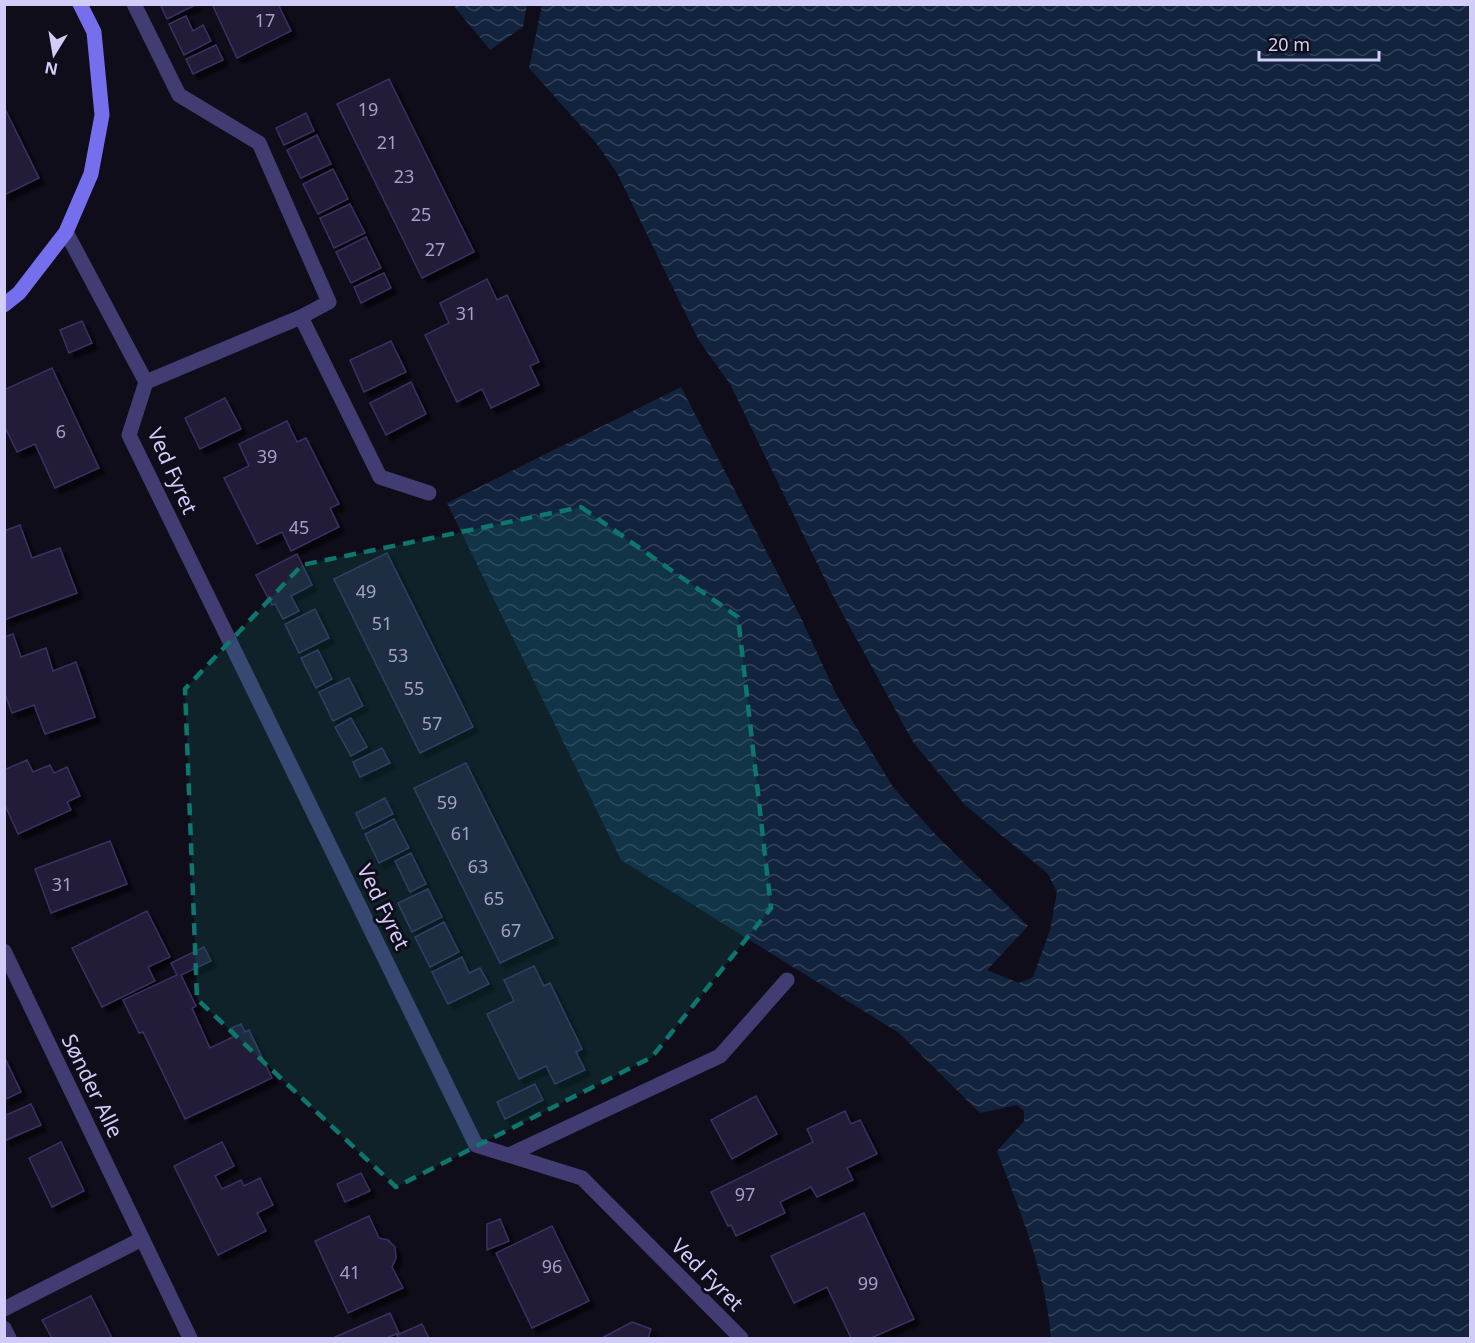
<svg xmlns="http://www.w3.org/2000/svg" width="1475" height="1343" font-family="'Noto Sans',sans-serif">
<style>
.water{fill:url(#water-waves)}
.building{fill:#221b38;stroke:#3b3061;stroke-width:1.5;filter:url(#shadow)}
.lines{fill:none;stroke-linecap:round;stroke-linejoin:round}
.lane{stroke:#413d73;stroke-width:15}
.street{stroke:#413d73;stroke-width:15}
.secondary{stroke:#756fed;stroke-width:15}
.marked{fill:#0f766e;fill-opacity:0.2;stroke:#0f766e;stroke-width:4.5;stroke-dasharray:12 8;stroke-linejoin:round}
.labels{text-anchor:middle;stroke-width:6;stroke-linejoin:round;paint-order:stroke}
.number-label{font-size:18px;fill:#a6a0c8}
.street-label{font-size:21px;fill:#d2ccf8;stroke:#0f0d1a}
</style>
<defs>
<pattern id="water-waves" width="16" height="10" patternUnits="userSpaceOnUse" patternTransform="scale(1.5)"><rect width="16" height="10" fill="#12233d"/><path d="M0 5q4-4 8 0t8 0" fill="none" stroke="#34425a"/></pattern>
<filter id="shadow"><feDropShadow dx="5.5" dy="5.5" stdDeviation="1.5" flood-color="#0009"/></filter>
</defs>
<rect width="100%" height="100%" fill="#0f0d1a"/>
<g class="water">
<path d="M453 5H527L523 27 490 50Z"/>
<path d="M542 5H1470V1338H1051C1046 1274 1020 1211 997 1151L1024 1121V1111L1017 1105 980 1113 899 1033 621 860 447 503 681 387 801 618 836 694 893 787 936 835 1028 926 987 970 1019 983 1033 977 1050 930 1057 892 1048 874 965 805 913 742 834 598 730 384 698 339 617 173 597 144 529 68Z"/>
</g>
<g class="building">
<path d="M160 4H197L167 19Z"/>
<path d="M212 4H278L291 31 237 58Z"/>
<path d="M186 16 193 31 203 25 211 41 184 55 169 24Z"/>
<path d="M216 45 223 60 193 74 186 59Z"/>
<path d="M389 79 474 252 422 278 337 104Z"/>
<path d="M4 107 39 178 4 195Z"/>
<path d="M306 113 314 131 284 145 276 128Z"/>
<path d="M317 135 331 164 301 178 287 150Z"/>
<path d="M333 169 348 199 318 214 303 184Z"/>
<path d="M350 204 365 233 334 248 320 218Z"/>
<path d="M366 237 381 268 351 283 336 252Z"/>
<path d="M384 273 391 288 361 303 354 287Z"/>
<path d="M487 279 497 300 507 295 539 362 530 366 539 385 491 408 482 389 457 402 425 335 449 323 440 303Z"/>
<path d="M82 321 92 343 69 353 60 330Z"/>
<path d="M391 341 406 372 364 392 350 360Z"/>
<path d="M52 368 99 468 55 488 35 444 17 452 4 425V390Z"/>
<path d="M411 382 426 414 386 435 370 403Z"/>
<path d="M225 398 241 429 200 449 185 418Z"/>
<path d="M287 421 297 442 306 438 339 504 330 508 339 527 291 551 282 532 257 544 224 478 249 466 239 444Z"/>
<path d="M20 525 32 558 60 548 77 593 4 620V531Z"/>
<path d="M387 553 473 727 420 753 334 579Z"/>
<path d="M297 554 312 585 291 596 299 611 283 619 275 604 272 605 256 575Z"/>
<path d="M315 609 329 638 299 653 285 624Z"/>
<path d="M13 634 21 657 46 648 53 671 76 662 95 717 45 734 34 705 12 713 4 691V637Z"/>
<path d="M318 650 332 679 316 688 301 658Z"/>
<path d="M349 678 363 706 333 721 319 692Z"/>
<path d="M351 718 367 747 351 756 335 727Z"/>
<path d="M382 748 390 763 360 777 353 762Z"/>
<path d="M27 760 33 772 50 765 54 773 67 767 80 796 67 802 71 810 18 834 4 803V770Z"/>
<path d="M466 763 553 938 500 963 414 788Z"/>
<path d="M385 798 393 814 363 829 356 813Z"/>
<path d="M394 819 409 848 379 863 365 834Z"/>
<path d="M110 841 127 884 51 913 35 869Z"/>
<path d="M411 853 426 884 410 892 395 861Z"/>
<path d="M428 889 442 917 412 932 398 903Z"/>
<path d="M147 911 170 957 148 967 155 981 102 1007 72 948Z"/>
<path d="M444 922 459 952 430 967 415 937Z"/>
<path d="M204 947 211 961 181 975 196 1006 192 1008 210 1048 235 1036 232 1028 241 1024 245 1032 249 1030 272 1078 185 1119 143 1032 139 1033 123 1000 177 975 171 963Z"/>
<path d="M462 957 469 973 480 968 489 984 448 1004 432 972Z"/>
<path d="M534 966 544 986 550 983 582 1049 576 1052 585 1070 555 1084 546 1066 519 1079 487 1014 514 1001 504 980Z"/>
<path d="M4 1056 21 1092 4 1100Z"/>
<path d="M535 1084 543 1100 505 1119 497 1102Z"/>
<path d="M756 1096 777 1134 732 1159 711 1120Z"/>
<path d="M31 1104 41 1125 4 1141V1116Z"/>
<path d="M845 1111 851 1124 860 1120 877 1154 847 1168 853 1180 817 1197 811 1187 780 1202 785 1213 736 1236 731 1225 728 1226 711 1192 813 1142 807 1129Z"/>
<path d="M61 1142 84 1191 52 1207 29 1158Z"/>
<path d="M222 1142 234 1166 215 1176 222 1189 241 1180 244 1186 260 1178 273 1205 257 1213 266 1231 218 1255 174 1166Z"/>
<path d="M361 1173 370 1191 345 1202 337 1184Z"/>
<path d="M864 1213 914 1319 871 1338H851L827 1287 794 1303 771 1256Z"/>
<path d="M369 1216 379 1238 388 1240 395 1247 396 1258 392 1267 403 1288 348 1313 315 1241Z"/>
<path d="M500 1219 509 1241 487 1250V1224Z"/>
<path d="M552 1226 589 1301 532 1328 496 1253Z"/>
<path d="M91 1296 112 1338H52L42 1320Z"/>
<path d="M390 1313 399 1333 386 1338H333Z"/>
<path d="M632 1322 651 1329 648 1338H602Z"/>
<path d="M422 1324 429 1338H398L397 1335Z"/>
</g>
<g class="lines">
<g class="lane">
<path d="M301 317 380 477 429 493"/>
<path d="M509 1155 720 1056 787 980"/>
<path d="M4 1309 142 1239"/>
<path d="M4 1328 9 1338"/>
</g>
<g class="street">
<path d="M134 4 179 95 259 143 329 302 301 317 146 382 129 435 476 1145 582 1178 741 1338"/>
<path d="M66 232 146 382"/>
<path d="M4 951 190 1338"/>
</g>
<path class="secondary" d="M4 305 19 293 66 232 91 174 102 115 94 32 80 4"/>
</g>
<path class="marked" d="M581 507 738 617 771 908 652 1057 396 1187 197 999 185 689 302 565Z"/>
<g class="labels">
<g class="number-label">
<text x="265" y="27">17</text>
<text x="368" y="116">19</text>
<text x="387" y="149">21</text>
<text x="404" y="183">23</text>
<text x="421" y="221">25</text>
<text x="435" y="256">27</text>
<text x="466" y="320">31</text>
<text x="61" y="438">6</text>
<text x="267" y="463">39</text>
<text x="299" y="534">45</text>
<text x="366" y="598">49</text>
<text x="382" y="630">51</text>
<text x="398" y="662">53</text>
<text x="414" y="695">55</text>
<text x="432" y="730">57</text>
<text x="447" y="809">59</text>
<text x="461" y="840">61</text>
<text x="478" y="873">63</text>
<text x="62" y="891">31</text>
<text x="494" y="905">65</text>
<text x="511" y="937">67</text>
<text x="745" y="1201">97</text>
<text x="552" y="1273">96</text>
<text x="350" y="1279">41</text>
<text x="868" y="1290">99</text>
</g>
<g class="street-label">
<text transform="translate(172 471) rotate(66)" y="7">Ved Fyret</text>
<text transform="translate(383 907) rotate(64)" y="7">Ved Fyret</text>
<text transform="translate(92 1086) rotate(64)" y="7">Sønder Alle</text>
<text transform="translate(707 1275) rotate(45)" y="7">Ved Fyret</text>
</g>
</g>
<rect width="1475" height="1343" fill="none" stroke="#d2ccf8" stroke-width="12"/>
<g transform="translate(54 54) rotate(191)" stroke="#0f0d1a" stroke-width="4.5" paint-order="stroke">
<path d="M0-4.5L10 22L0 15L-10 22Z" fill="#d2ccf8"/>
<text y="-9" font-size="16" font-weight="bold" text-anchor="middle" fill="#d2ccf8">N</text>
</g>
<path d="M1259 51v9h120v-9" fill="none" stroke="#d2ccf8" stroke-width="3"/>
<text x="1268" y="51" font-size="18" fill="#d2ccf8" stroke="#0f0d1a" stroke-width="4.5" paint-order="stroke">20 m</text>
</svg>
